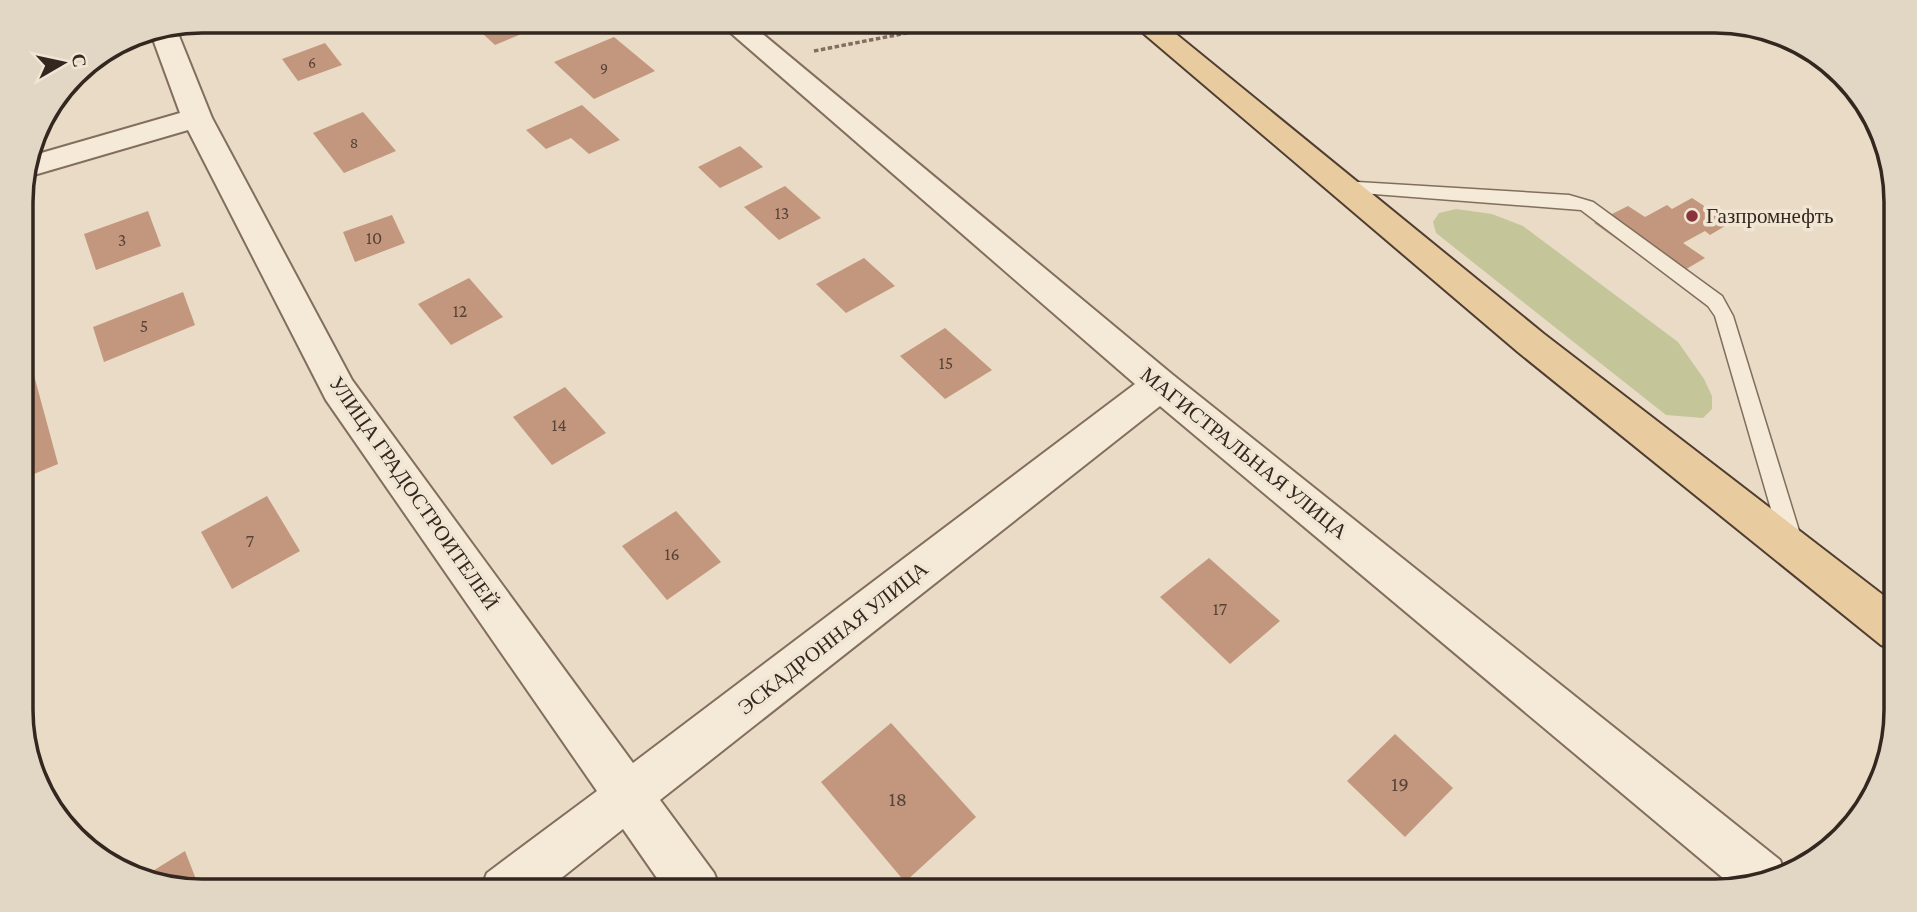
<svg xmlns="http://www.w3.org/2000/svg" width="1917" height="912" font-family="'Crimson Pro',serif">
<style>
.green{fill:#c4c69a}
.building{fill:#c3967e}
.lines{fill:none;stroke-linecap:round;stroke-linejoin:round}
.lane-casing{stroke:#826e5d;stroke-width:3}
.street-casing{stroke:#826e5d;stroke-width:4}
.primary-casing{stroke:#503d31;stroke-width:4}
.path{stroke:#826e5d;stroke-width:3.5;stroke-dasharray:4.5 2.5;stroke-linecap:butt}
.lane{fill:#f5ead7;fill-rule:evenodd}
.street{fill:#f5ead7;fill-rule:evenodd}
.primary{fill:#e8cca0;fill-rule:evenodd}
.poi-dot{fill:#8a333a;stroke:#f1e6d3;stroke-width:2.5}
.labels{text-anchor:middle;stroke-width:7;stroke-linejoin:round;paint-order:stroke}
.far-number-label{font-size:16px;fill:#574337}
.number-label{font-size:18px;fill:#574337}
.poi-label{font-size:21px;fill:#33271f;stroke:#f1e6d3;text-anchor:start}
.street-label{font-size:21px;fill:#33271f;stroke:#f1e6d3}
.near-number-label{font-size:21px;fill:#574337}
.rim{fill:none;stroke:#33271f;stroke-width:3.5}
</style>
<rect width="100%" height="100%" fill="#e9dbc5"/>
<path class="green" d="M1456 209 1492 214 1523 226 1678 342 1704 379 1712 396V409L1703 418 1666 415 1436 233 1433 222 1439 213Z"/>
<g class="building">
<path d="M469 21H553L495 45Z"/>
<path d="M614 37 655 71 594 99 554 62Z"/>
<path d="M325 43 342 65 298 81 282 59Z"/>
<path d="M582 105 620 140 589 154 571 138 546 149 526 130Z"/>
<path d="M363 112 396 151 344 173 313 133Z"/>
<path d="M740 146 763 167 720 188 698 167Z"/>
<path d="M785 186 821 218 779 240 744 207Z"/>
<path d="M1692 198 1730 223 1710 235 1705 231 1683 243 1705 258 1671 278 1594 223 1628 206 1645 217 1667 205 1672 209Z"/>
<path d="M148 211 161 246 96 270 84 234Z"/>
<path d="M392 215 405 243 355 262 343 232Z"/>
<path d="M864 258 895 286 846 313 816 284Z"/>
<path d="M469 278 503 317 451 345 418 304Z"/>
<path d="M183 292 195 325 104 362 93 327Z"/>
<path d="M945 328 992 370 945 399 900 356Z"/>
<path d="M22 331 58 464 22 479Z"/>
<path d="M565 387 606 433 552 465 513 417Z"/>
<path d="M267 496 300 551 232 589 201 532Z"/>
<path d="M676 511 721 562 667 600 622 546Z"/>
<path d="M1209 558 1280 621 1230 664 1160 597Z"/>
<path d="M891 723 976 817 905 882 821 782Z"/>
<path d="M1395 734 1453 788 1405 837 1347 781Z"/>
<path d="M185 851 199 887 196 890 143 877Z"/>
</g>
<g class="lines">
<defs>
<path id="lane" d="M1341 181 1569 195 1593 202 1722 296 1733 316 1804 547 1801 554 1793 557 1785 554 1782 547 1715 316 1708 306 1581 210 1335 191 1332 187 1335 183Z"/>
<path id="street" d="M717 21H747L1173 375 1780 860 1784 871 1735 888 1160 406 660 800 714 873 721 891H666L623 829 545 891H480L487 873 597 791 326 400 188 130 27 177 31 156 180 113 150 31 175 26 212 118 352 380 633 763 1135 384Z"/>
<path id="primary" d="M1129 21H1160L1544 334 1896 605V650L1881 645 1518 352Z"/>
</defs>
<use href="#lane" class="lane-casing"/>
<use href="#street" class="street-casing"/>
<use href="#primary" class="primary-casing"/>
<path class="path" d="M814 51 968 21"/>
<use href="#lane" class="lane"/>
<use href="#street" class="street"/>
<use href="#primary" class="primary"/>
</g>
<circle class="poi-dot" cx="1692" cy="216" r="7"/>
<g class="labels">
<g class="far-number-label">
<text x="312" y="68">6</text>
<text x="604" y="73">9</text>
<text x="354" y="148">8</text>
</g>
<g class="number-label">
<text x="782" y="219">13</text>
<text x="374" y="244">10</text>
<text x="122" y="246">3</text>
<text x="460" y="317">12</text>
<text x="144" y="332">5</text>
<text x="946" y="369">15</text>
<text x="559" y="431">14</text>
<text x="250" y="547">7</text>
<text x="672" y="560">16</text>
<text x="1220" y="615">17</text>
</g>
<g class="poi-label">
<text x="1706" y="223">Газпромнефть</text>
</g>
<g class="street-label">
<text transform="translate(1244 453) rotate(39)" y="7">МАГИСТРАЛЬНАЯ УЛИЦА</text>
<text transform="translate(414 493) rotate(55)" y="7">УЛИЦА ГРАДОСТРОИТЕЛЕЙ</text>
<text transform="translate(833 638) rotate(-38)" y="7">ЭСКАДРОННАЯ УЛИЦА</text>
</g>
<g class="near-number-label">
<text x="1400" y="791">19</text>
<text x="898" y="806">18</text>
</g>
</g>
<path d="M0 0H1917V912H0ZM202 33H1715A169 169 0 0 1 1884 202V710A169 169 0 0 1 1715 879H202A169 169 0 0 1 33 710V202A169 169 0 0 1 202 33Z" fill="#e2d7c5" fill-rule="evenodd"/>
<path class="rim" d="M202 33H1715A169 169 0 0 1 1884 202V710A169 169 0 0 1 1715 879H202A169 169 0 0 1 33 710V202A169 169 0 0 1 202 33Z"/>
<g transform="translate(63 63) rotate(81)" stroke="#f1e6d3" stroke-width="5" paint-order="stroke">
<path d="M0-5L12 26L0 18L-12 26Z" fill="#33271f"/>
<text y="-10" font-size="19" font-weight="bold" text-anchor="middle" fill="#33271f">С</text>
</g>
</svg>
